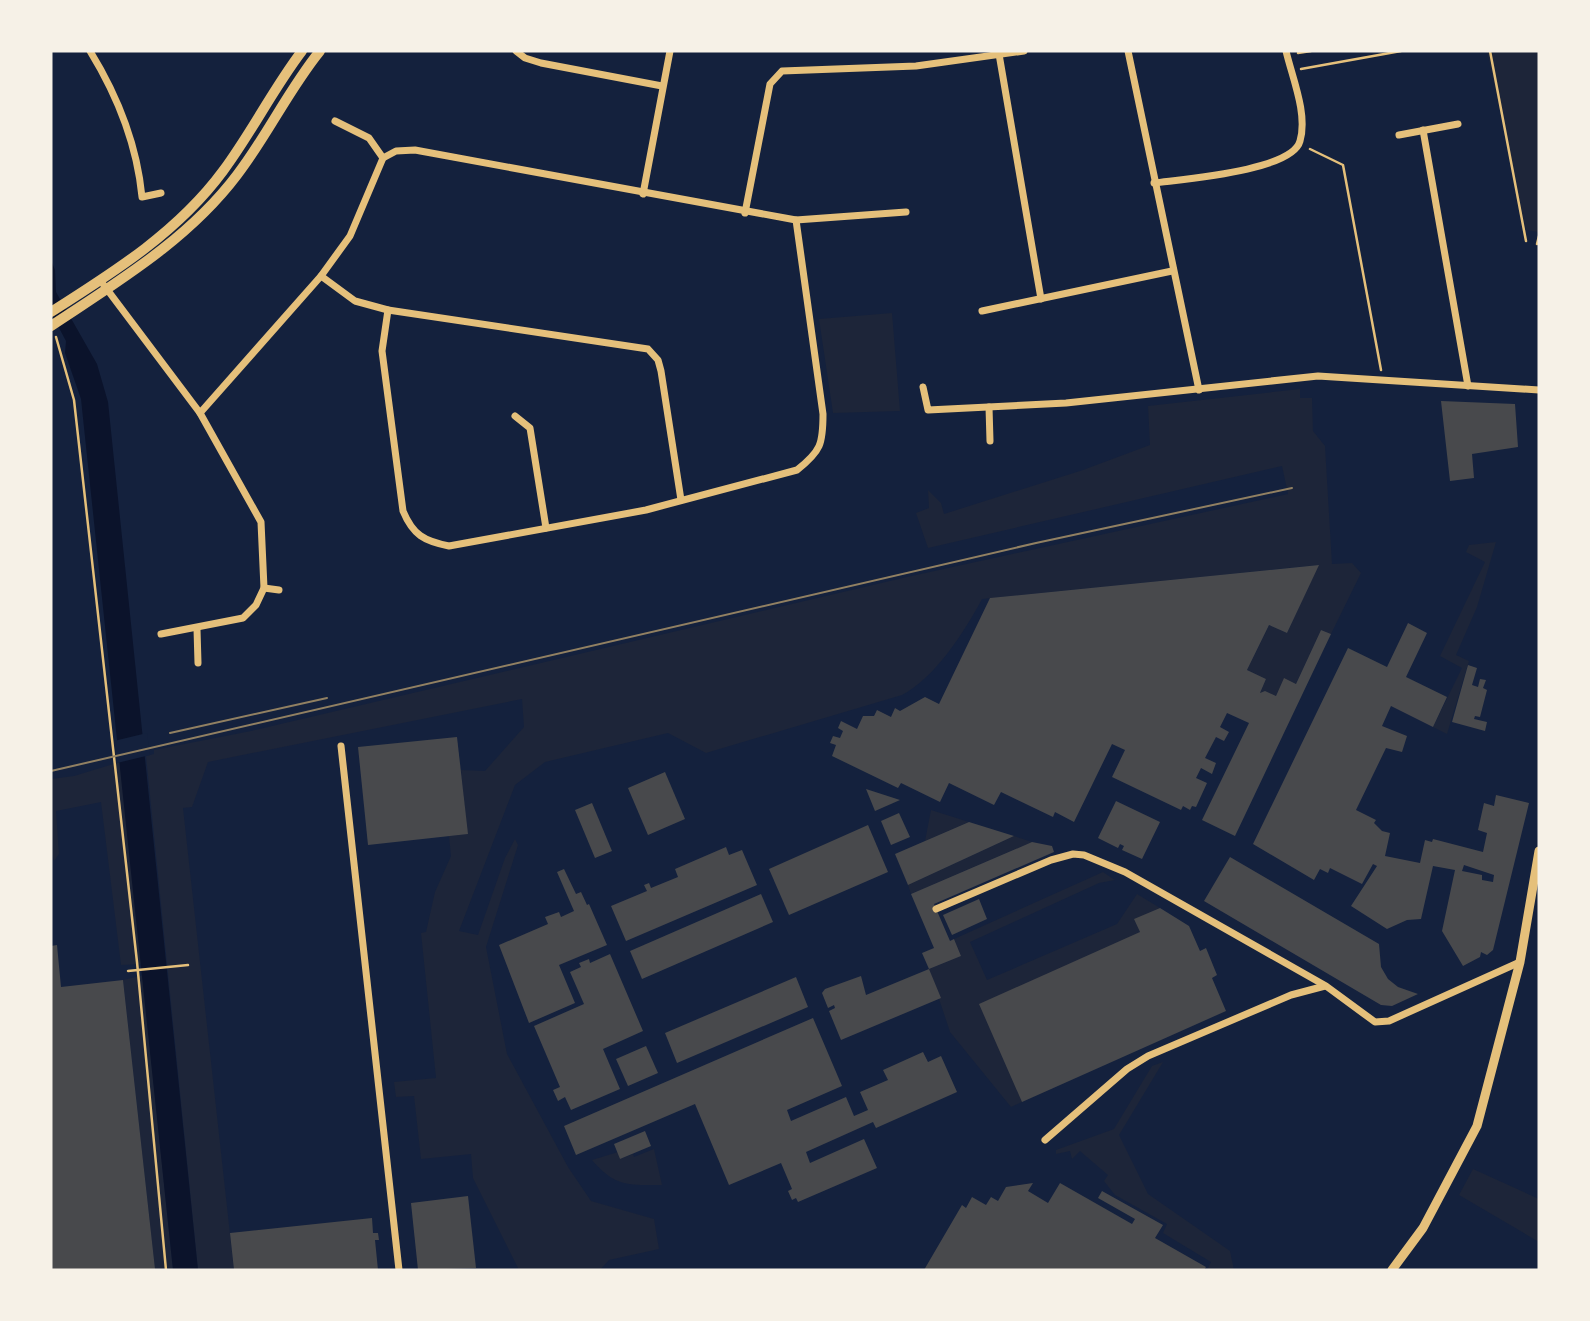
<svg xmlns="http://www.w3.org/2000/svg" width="1590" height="1321" font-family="Arial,sans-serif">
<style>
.green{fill:#1d2539}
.water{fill:#0b132b}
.pier{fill:#14213d}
.building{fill:#48494c;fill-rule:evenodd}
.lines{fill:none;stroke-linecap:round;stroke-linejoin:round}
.path{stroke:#e5c07b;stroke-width:2.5}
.minor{stroke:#e5c07b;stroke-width:7}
.tertiary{stroke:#e5c07b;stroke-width:9}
.primary{stroke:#e5c07b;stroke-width:10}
.tram{stroke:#918062;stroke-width:2}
</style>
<rect width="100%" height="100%" fill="#14213d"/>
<g class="green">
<path d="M1487 51H1539L1538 232 1526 230Z"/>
<path d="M892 313 900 411 833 413 819 319Z"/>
<path d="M1300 389V398H1312L1313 431 1325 446 1332 564 1352 563 1361 573 1331 634 1321 630 1296 684 1284 679 1276 696 1260 693 1266 679 1247 670 1269 625 1287 633 1318 565 982 599C965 631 935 678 902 695L706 753 668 733 545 762 515 785 459 931 478 935 505 858 515 839 518 845 486 947 507 1054 568 1167 591 1201 654 1219 659 1249 609 1260 600 1270H519L473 1178 471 1154 421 1159 414 1096 396 1097 394 1082 436 1078 421 933 426 932 435 892 451 856 449 836 467 834 461 770 485 771 524 727 522 699 208 762 192 807 183 808 234 1270H198L146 756 154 754V750L251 731 907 577 1288 494 1282 466 928 548 916 513 929 508 928 490 941 503 944 514 1083 470 1150 445 1148 406Z"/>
<path d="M1496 542 1477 607 1456 655 1469 661 1447 734 1433 727 1462 668 1440 656 1485 562 1466 552 1469 545Z"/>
<path d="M120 762 142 964 121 965 101 802 56 811 59 854 54 861 51 851V779L74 776Z"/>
<path d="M931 810 969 822 925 841Z"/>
<path d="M1014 836 1032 842 911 894 908 885Z"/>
<path d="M1103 872 1115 880 1099 883 970 942 987 980 1117 924 1137 894 1160 908 1135 919 1140 932 1022 1102 1011 1107 950 1032 929 969 961 956 954 939Z"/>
<path d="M144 975V989L173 1270H155L123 980Z"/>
<path d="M1163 1062 1119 1135 1148 1194 1230 1251 1234 1270H1207L1211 1262 1163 1233 1167 1224 1115 1195 1104 1181 1108 1175 1080 1151 1072 1159 1070 1151 1056 1154V1150L1114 1129 1152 1066Z"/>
<path d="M654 1149 662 1185C628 1185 615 1187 592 1160L618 1152 620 1159 633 1154 634 1157Z"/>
<path d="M1473 1169 1539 1199V1242L1459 1195Z"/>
</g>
<path class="water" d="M51 260 55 270 56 292 97 364 108 402 198 1270H173L81 399 65 353 66 341 51 313Z"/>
<path class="pier" d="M147 733 150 755 117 763 114 741Z"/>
<g class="building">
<path d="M1441 401 1515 404 1518 447 1472 454 1474 478 1450 481Z"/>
<path d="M1319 565 1287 633 1269 625 1247 670 1266 679 1260 693 1265 691 1276 696 1284 678 1296 684 1321 630 1331 634 1235 836 1202 820 1249 723 1227 713 1220 727 1229 732 1224 741 1216 737 1205 758 1216 763 1212 774 1201 768 1196 778 1207 783 1196 807 1192 806 1190 810 1183 806 1181 810 1112 777 1125 750 1112 744 1074 822 1055 812 1053 817 1001 792 994 805 949 783 940 802 901 783 898 788 832 756 836 745 830 743 833 736 840 738 843 731 838 728 841 721 857 729 863 716H874L877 710 891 717 895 708 900 711 925 697 939 704 990 598Z"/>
<path d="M1408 623 1427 633 1406 677 1447 697 1433 727 1391 706 1382 726 1407 736 1402 752 1386 748 1356 810 1376 820 1374 823 1382 831 1390 833 1385 856 1420 863 1425 840 1432 842 1433 839 1483 852 1487 833 1478 830 1484 803 1494 806 1496 795 1529 803 1493 950 1487 955 1481 952 1480 957 1463 966 1442 931 1455 870 1433 866 1421 919 1407 920 1387 929 1351 906 1377 866 1373 864 1362 884 1330 868 1328 873 1320 869 1314 880 1253 844 1348 648 1387 667ZM1464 865 1494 875 1493 882 1482 880V875L1462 871Z"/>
<path d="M1468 665 1477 668 1472 685 1478 687 1480 679 1486 680 1483 688 1487 690 1480 717 1475 716 1474 719 1487 722 1485 731 1452 722Z"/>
<path d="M457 737 468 834 368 845 358 747Z"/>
<path d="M665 772 685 819 648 835 628 788Z"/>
<path d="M866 789 900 800 875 811Z"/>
<path d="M1116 801 1160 822 1142 859 1122 850 1124 846 1120 844 1118 848 1098 838Z"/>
<path d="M592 803 612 851 595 858 575 810Z"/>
<path d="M899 813 910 837 891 845 881 821Z"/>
<path d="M969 822 1014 836 908 885 895 854Z"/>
<path d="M868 825 888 872 789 915 769 869Z"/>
<path d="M1032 842 1052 846 1054 852 934 904 950 941 954 939 961 956 929 969 922 953 934 948 911 894Z"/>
<path d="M726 847 729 855 742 850 757 885 626 941 611 906 647 891 644 885 649 883 651 888 678 877 675 869Z"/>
<path d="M1230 857 1379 944 1381 967 1388 979 1398 987 1418 994 1392 1006 1381 1005 1204 901Z"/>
<path d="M564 869 576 894 581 892 587 905 589 904 607 945 559 965 575 1003 529 1023 499 945 548 924 545 917 559 912 561 917 574 911 557 872Z"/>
<path d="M761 894 773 922 642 979 630 951Z"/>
<path d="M979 899 987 919 952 935 943 915Z"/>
<path d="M1160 908 1189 926 1200 951 1206 948 1217 975 1212 978 1226 1011 1022 1102 979 1004 1140 932 1134 919Z"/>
<path d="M57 945 61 987 123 980 155 1269 51 1270V946Z"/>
<path d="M610 954 643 1031 603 1049 620 1089 571 1110 565 1097 558 1101 553 1090 560 1087 534 1026 584 1004 570 972 581 967 579 963 589 959 590 963Z"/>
<path d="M929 969 941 998 841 1040 829 1011 835 1008 834 1005 828 1008 822 993 825 989 861 976 866 995Z"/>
<path d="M796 977 808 1007 677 1063 665 1033Z"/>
<path d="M813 1018 842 1086 787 1110 791 1121 846 1097 854 1116 868 1110 860 1092 888 1080 883 1070 923 1052 928 1062 941 1056 957 1092 876 1128 873 1122 806 1152 810 1163 864 1139 877 1168 798 1202 796 1198 792 1200 788 1191 792 1189 781 1163 729 1185 695 1104 576 1155 564 1126Z"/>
<path d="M646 1046 658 1073 628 1086 616 1059Z"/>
<path d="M645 1131 651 1146 620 1159 614 1144Z"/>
<path d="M1033 1183 1028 1191 1048 1203 1060 1183 1132 1224 1135 1219 1098 1198 1102 1191 1163 1225 1155 1238 1206 1267 1204 1270H924L962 1205 966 1208 972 1197 986 1205 991 1197 998 1201 1006 1187Z"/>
<path d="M468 1196 476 1268 418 1270 411 1203Z"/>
<path d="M372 1218 373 1233H378L379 1240H375L378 1270H234L230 1233Z"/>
</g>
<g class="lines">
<g class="path">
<path d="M1490 51 1526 241"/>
<path d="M1298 53 1311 51"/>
<path d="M1301 69 1401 51"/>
<path d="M1310 149 1343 165 1381 370"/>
<path d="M1537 244 1539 236"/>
<path d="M56 337 74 400 137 962 166 1270"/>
<path d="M128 971 188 965"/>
</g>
<g class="minor">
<path d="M90 51C117 95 137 145 142 197L161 193"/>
<path d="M516 51 525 58 541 63 662 86"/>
<path d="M1128 51 1199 390"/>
<path d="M999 54 1041 299"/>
<path d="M335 121 369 138 383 158"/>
<path d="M1423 130 1468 386"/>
<path d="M1399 135 1458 124"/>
<path d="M1154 183C1183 179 1292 171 1300 141 1308 114 1292 77 1286 51"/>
<path d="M643 194 670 51"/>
<path d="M745 213 770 84 782 71 916 66 1024 51"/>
<path d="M321 276 355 301 388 310 648 349 658 360 661 371 681 500"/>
<path d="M100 280 200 413 261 522 264 588 256 605 243 618 161 634"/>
<path d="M388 310 382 351 403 511C413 535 424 541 449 546L646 510 797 470C821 451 823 444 823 414L796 220 906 212"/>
<path d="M982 311 1172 271"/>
<path d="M923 387 928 410 1066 403 1318 376 1539 390"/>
<path d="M989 407 990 441"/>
<path d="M200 413 321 276 350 236 383 158 396 151 415 150 796 220"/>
<path d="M515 416 530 428 546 528"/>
<path d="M264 588 279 590"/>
<path d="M197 629 198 663"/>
<path d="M341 746 399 1270"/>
<path d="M936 909 1051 860 1073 854 1084 855 1125 872 1326 986 1375 1022 1389 1021 1520 962"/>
<path d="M1045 1140 1127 1069 1148 1056 1291 995 1325 986"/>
</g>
<path class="tertiary" d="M1392 1270 1423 1228 1477 1126 1520 962 1539 851"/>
<g class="primary">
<path d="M51 312C114 272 178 232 223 171 252 132 273 89 302 51"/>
<path d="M51 326C117 282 188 240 237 175 267 136 289 89 320 51"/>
</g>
<g class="tram">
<path d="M170 733 327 698"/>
<path d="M51 771 1036 543 1292 488"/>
</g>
</g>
<rect width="1590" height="1321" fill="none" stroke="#f6f1e7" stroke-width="105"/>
</svg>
